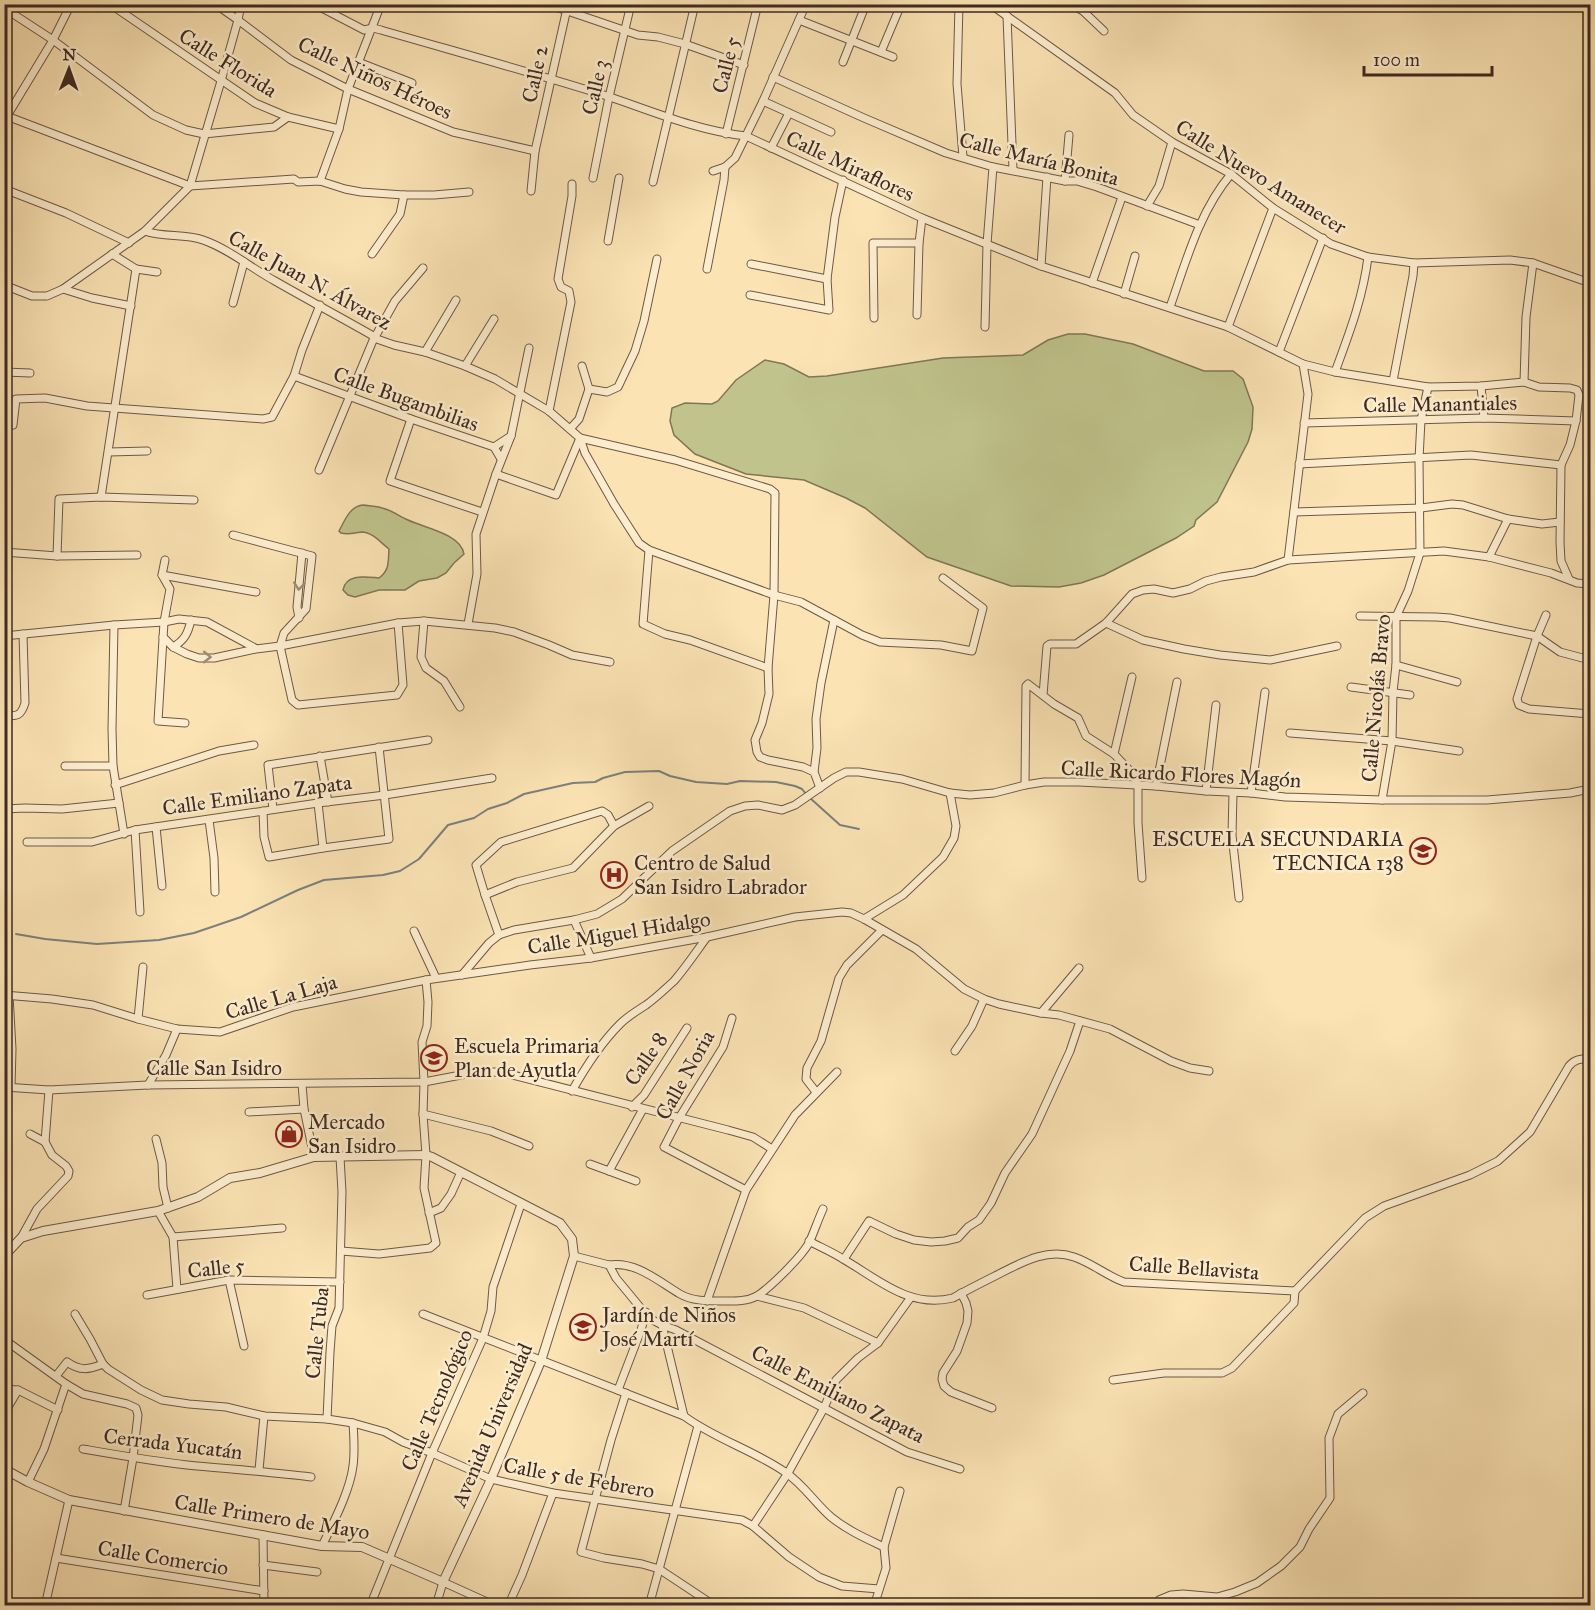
<svg xmlns="http://www.w3.org/2000/svg" width="1595" height="1610" font-family="'IM FELL Great Primer',serif">
<style>
.green{fill:#c0c38c;stroke:#807656;stroke-width:1.5}
.lines{fill:none;stroke-linecap:round;stroke-linejoin:round}
.stream{stroke:#7b817c;stroke-width:2}
.minor-casing{stroke:#6e5846;stroke-width:9}
.tertiary-casing{stroke:#6e5846;stroke-width:10}
.minor{stroke:#fcedce;stroke-width:7}
.tertiary{stroke:#fcedce;stroke-width:8}
.oneway{stroke:#9e8c78}
.labels{text-anchor:middle;stroke-width:5;stroke-linejoin:round;paint-order:stroke}
.street-label{font-size:21px;fill:#3f2a21;stroke:#fcedce}
.poi-label{font-size:21px;fill:#3f2a21;stroke:#fcedce;text-anchor:start}
</style>
<rect width="100%" height="100%" fill="#fbe3b4"/>
<filter id="stains"><feTurbulence type="fractalNoise" baseFrequency=".00333" numOctaves="4"/><feColorMatrix values="0 0 0 0 .2 0 0 0 0 .09 0 0 0 0 .02 0 0 0 .5 -.17"/></filter>
<radialGradient id="worn" r=".72"><stop offset=".6" stop-color="#630" stop-opacity="0"/><stop offset="1" stop-color="#630" stop-opacity=".3"/></radialGradient>
<g class="green">
<path d="M1068 334H1085L1133 344 1204 371H1233L1243 379 1253 407 1252 429 1248 442 1217 502 1196 520 1194 526 1176 538 1104 575 1081 583 1059 587 1011 586 927 557 865 508 846 498 804 480 746 474 695 454 674 435 670 421 672 408 685 403 712 404 718 401 736 380 765 360 784 364 809 377 827 376 943 358 1023 355 1048 340Z"/>
<path d="M363 505C369 506 376 506 382 508 392 510 400 517 408 520 425 528 461 534 464 554L454 563 446 573 437 578 419 581 405 590H379L355 597 348 595 343 590C346 573 366 577 379 578 390 570 388 561 389 549 381 543 372 532 362 532 354 533 348 535 341 533L339 531C345 520 350 506 363 505Z"/>
</g>
<g class="lines">
<g class="stream">
<path d="M810 798 840 825 859 829"/>
<path d="M16 934 45 939 97 944 159 940 194 933 241 917 298 890 324 880 383 875 400 871 419 859 448 825 474 818 488 809 507 803 524 794 573 783 595 782 603 778 625 772 659 771 670 776 696 782 727 784 740 781 776 782 795 786 802 789 806 794"/>
</g>
<defs>
<g id="minor">
<path d="M110 4 255 103 288 117 339 129"/>
<path d="M215 4 238 20 291 60 348 89 453 132 535 151"/>
<path d="M314 4 364 30 373 28 381 30C457 52 534 73 610 97 654 112 699 131 746 136L922 218 1041 266 1228 327 1303 364 1335 372 1428 387 1481 386 1524 382 1539 387 1570 388 1577 390 1579 395 1576 421 1570 445 1561 465 1560 542 1561 561 1569 579"/>
<path d="M547 4 638 35 658 37 685 44 744 65"/>
<path d="M928 4V7"/>
<path d="M959 4 957 84 963 157"/>
<path d="M990 4 1115 93 1133 115 1172 142 1231 174 1273 208 1331 244 1368 257 1414 263 1510 260 1533 263 1590 283"/>
<path d="M1071 4 1083 11 1104 31"/>
<path d="M4 8 53 40 153 115 186 130 204 134 274 127 288 117"/>
<path d="M1007 16 1013 170"/>
<path d="M799 20 893 57"/>
<path d="M881 52 900 7"/>
<path d="M358 62 412 83"/>
<path d="M843 62 866 4"/>
<path d="M773 77 864 118 946 153 993 167 1065 181H1077L1097 187 1200 225"/>
<path d="M763 101 831 132"/>
<path d="M4 115 190 186 294 179 298 182 320 181 345 189 361 192 404 195H434L469 192"/>
<path d="M7 116 53 40 71 4"/>
<path d="M726 134 758 4"/>
<path d="M771 148 789 113"/>
<path d="M713 171 725 167 735 158 763 101 806 4"/>
<path d="M593 178 609 97 631 4"/>
<path d="M320 181 339 129 348 89 381 4"/>
<path d="M1065 181 1069 135"/>
<path d="M653 182 695 4"/>
<path d="M4 189 66 213 129 243"/>
<path d="M531 191 535 151 568 4"/>
<path d="M1147 206 1159 186 1172 142"/>
<path d="M145 231C164 238 184 233 203 240 229 249 251 268 275 281 308 300 342 318 375 337L374 338 394 345 425 352 465 366 495 379 549 411 580 438 585 453 614 504 639 543 649 550 774 595 801 602 862 635 880 642 941 645 972 651 983 608 943 578"/>
<path d="M608 241 619 178"/>
<path d="M112 254 136 269 157 272"/>
<path d="M372 254 400 214 404 195"/>
<path d="M751 264 827 279"/>
<path d="M1041 266 1047 177"/>
<path d="M707 269 724 180 725 167"/>
<path d="M1092 283 1122 197"/>
<path d="M4 285 32 296H47L63 289 145 231 190 186 221 81 238 20 241 4"/>
<path d="M63 289 92 298 131 306"/>
<path d="M1124 294 1135 256"/>
<path d="M750 295 829 310 827 279 835 217 843 180"/>
<path d="M233 303 244 262"/>
<path d="M1170 307C1186 262 1199 212 1231 174"/>
<path d="M917 315 919 243 922 218"/>
<path d="M874 318 873 243H919"/>
<path d="M985 327 987 244 993 167"/>
<path d="M1228 327 1273 208"/>
<path d="M375 337 395 301 423 268"/>
<path d="M425 352 456 300"/>
<path d="M1279 352 1323 238"/>
<path d="M465 366 494 319"/>
<path d="M4 372 30 373"/>
<path d="M1335 372C1349 334 1363 298 1368 257"/>
<path d="M294 376 411 419 494 447 501 459"/>
<path d="M1393 381 1413 276 1414 263"/>
<path d="M1524 382 1526 317 1533 263"/>
<path d="M1481 386 1484 418"/>
<path d="M589 389 607 392 618 387 635 351 644 321 657 259"/>
<path d="M549 411 571 302 569 291 561 287 558 279 572 196V184"/>
<path d="M411 419 390 481 482 512"/>
<path d="M1304 423 1484 418 1576 421"/>
<path d="M4 425H13L16 399 45 398 87 406 263 419 272 417 294 376 302 350 320 305"/>
<path d="M570 429 579 419 589 389 582 366"/>
<path d="M580 438 675 460 770 489 775 493 774 595 768 668 769 694 762 723 755 740 757 752 760 757 768 760 803 767 814 772 820 788"/>
<path d="M494 447 511 436"/>
<path d="M109 452 147 451"/>
<path d="M1299 464 1471 455 1561 465"/>
<path d="M319 470 374 338"/>
<path d="M496 474 556 495 580 438"/>
<path d="M101 497 136 269"/>
<path d="M1294 512 1421 508 1452 504 1463 505 1508 519 1542 524 1560 522"/>
<path d="M233 535 312 556 306 609 284 633 280 646 292 700 298 705 397 695 403 685 398 623"/>
<path d="M649 550 643 624 665 634 690 640 768 668"/>
<path d="M4 552 57 556 137 555"/>
<path d="M57 556 59 499 101 497 194 500"/>
<path d="M1489 557 1508 519"/>
<path d="M165 560 162 575 170 589 164 622 158 721 185 723"/>
<path d="M1288 560 1308 394 1303 364"/>
<path d="M162 575 256 592"/>
<path d="M1546 615 1537 636 1517 699 1519 705 1529 709 1590 714"/>
<path d="M1360 616 1436 617 1450 618 1537 636 1560 652 1590 660"/>
<path d="M299 618 297 607 302 553"/>
<path d="M424 621 421 657 426 668 444 681 460 707"/>
<path d="M1106 623 1143 640 1184 649 1220 655 1270 660 1337 646"/>
<path d="M468 624 477 574 476 534 496 474 511 436 529 348"/>
<path d="M114 625 112 729 113 766 124 834"/>
<path d="M4 636 114 625 164 622 179 619 207 622 255 648"/>
<path d="M163 637 173 647 187 654 199 658H214L256 649 280 646 398 623 424 621 495 628 514 632 549 645 572 655 610 662"/>
<path d="M173 647C185 640 188 633 191 620"/>
<path d="M1396 665 1457 682"/>
<path d="M1351 687 1410 695"/>
<path d="M1043 695 1047 646 1050 644H1076L1106 623 1132 594 1143 590 1154 589 1173 593 1190 589 1206 581 1221 577 1254 572 1288 560 1444 551 1489 557 1551 573 1577 583 1590 584"/>
<path d="M4 716C18 716 21 716 25 703L23 634"/>
<path d="M1290 733 1392 741 1459 751"/>
<path d="M1114 754 1132 677"/>
<path d="M320 756 328 802"/>
<path d="M65 766H113"/>
<path d="M814 772 817 748 816 719 821 683 834 620"/>
<path d="M115 785 219 751 254 745"/>
<path d="M1025 785 1026 686 1028 684 1054 704 1078 718 1086 736 1114 754 1132 773 1138 785V823L1142 878"/>
<path d="M1156 786 1177 682"/>
<path d="M1206 791 1216 705"/>
<path d="M1233 793 1232 835 1239 898"/>
<path d="M1251 793 1265 692"/>
<path d="M1382 800 1392 741 1393 692 1396 665V617L1408 591 1420 553 1419 459 1421 420 1428 387"/>
<path d="M318 803 323 848"/>
<path d="M4 809 25 808 62 809 119 803"/>
<path d="M273 809 268 765 428 740"/>
<path d="M263 811 264 837 269 857 323 848 389 839 379 747"/>
<path d="M209 820 214 858 215 892"/>
<path d="M156 827 162 886"/>
<path d="M135 830 140 912"/>
<path d="M27 842H92L135 830 318 803 385 795 492 778"/>
<path d="M485 895 517 882 573 868 614 826 649 806"/>
<path d="M864 919 903 895 943 857 954 838 956 826 950 793"/>
<path d="M574 920 591 958"/>
<path d="M414 931 436 978"/>
<path d="M499 935 485 895 476 865 501 842 602 811 608 815 614 826"/>
<path d="M462 975 489 943 499 935 514 930 574 920 597 914 622 899 672 851 730 811 745 806 758 805 782 810 795 805 834 778 846 772H859L902 779 950 793 970 795 994 793 1025 785 1044 782H1079L1156 786 1206 791 1251 793 1285 797 1382 800H1487L1570 793 1590 789"/>
<path d="M4 995 52 999 93 1005 138 1019 177 1029 220 1032 293 1007 426 980 530 965 591 958 707 937 795 917 842 912 851 913 864 919 916 949 964 989 984 999 999 1004 1041 1013 1059 1015 1110 1029 1171 1061 1190 1068 1209 1071"/>
<path d="M9 995 12 1049 11 1087"/>
<path d="M1041 1013 1079 968"/>
<path d="M732 1018 723 1047 679 1118 664 1147 746 1190"/>
<path d="M138 1019 143 967"/>
<path d="M955 1051 972 1026 984 999"/>
<path d="M302 1084 304 1109 314 1157"/>
<path d="M148 1085 166 1055 177 1029"/>
<path d="M4 1087 49 1090 148 1085 424 1082 482 1071 505 1073 728 1130 753 1137 772 1149"/>
<path d="M572 1091C586 1066 600 1044 620 1024 628 1016 637 1011 646 1005 656 998 665 989 674 981 686 967 696 952 707 937"/>
<path d="M816 1092 806 1079 807 1068 821 1041 839 978 847 965 882 930"/>
<path d="M632 1107 644 1095 687 1028"/>
<path d="M249 1112 304 1109"/>
<path d="M423 1114 491 1131 529 1146"/>
<path d="M156 1139 162 1163 163 1187 168 1208"/>
<path d="M45 1142 49 1090"/>
<path d="M590 1164 636 1181"/>
<path d="M609 1171 643 1109"/>
<path d="M158 1211 173 1237 177 1289"/>
<path d="M429 1213 441 1208 451 1194 461 1172"/>
<path d="M173 1237 282 1228"/>
<path d="M21 1238 37 1209 68 1176 69 1171 66 1166 52 1155 45 1142 30 1134"/>
<path d="M809 1241C820 1247 832 1252 843 1259 878 1279 909 1309 953 1298 967 1290 981 1283 995 1276 1019 1264 1046 1247 1074 1257 1092 1263 1107 1276 1124 1282L1295 1291"/>
<path d="M341 1251 379 1254 430 1248 436 1243 424 1188 426 1155 423 1114 424 1082 422 1042 427 1026 428 1002 426 980"/>
<path d="M574 1256 609 1265 616 1278 649 1318 662 1325 676 1330 907 1452 960 1469"/>
<path d="M844 1259 869 1221 896 1234 914 1240 931 1242 945 1241 958 1238 968 1227 979 1220 991 1203 1005 1173 1032 1134 1070 1051 1080 1021"/>
<path d="M609 1265C636 1261 658 1281 680 1294 692 1301 707 1301 721 1301 733 1301 746 1302 757 1296 771 1287 801 1257 809 1243 814 1232 818 1220 823 1209"/>
<path d="M229 1280 244 1346"/>
<path d="M1295 1291 1365 1218 1384 1206 1470 1175 1498 1161 1530 1132 1569 1066C1575 1059 1581 1059 1590 1058"/>
<path d="M961 1293 966 1303 968 1311 967 1323 957 1351 943 1373 942 1379 944 1386 951 1392 992 1408"/>
<path d="M147 1295 229 1280 340 1282"/>
<path d="M757 1296 804 1308 878 1343"/>
<path d="M707 1301 746 1190 795 1115 837 1072"/>
<path d="M75 1314 90 1339 103 1364 108 1369 141 1390 162 1400 189 1404 226 1407 264 1416 327 1419 353 1423 385 1432 403 1442 432 1453 491 1479 553 1493 742 1520 753 1526 789 1557 819 1577 842 1586 879 1589"/>
<path d="M423 1314 684 1416C715 1439 753 1450 785 1472 803 1484 815 1503 831 1517 847 1530 865 1538 884 1547"/>
<path d="M662 1325 684 1416"/>
<path d="M4 1342 9 1343 66 1384 83 1394 127 1404 136 1408 138 1415 133 1458 124 1511"/>
<path d="M56 1376 67 1362C80 1371 88 1370 103 1364"/>
<path d="M1113 1380 1164 1373H1222L1232 1368 1294 1303 1295 1291"/>
<path d="M4 1389 18 1390 58 1410"/>
<path d="M618 1390 641 1330 646 1312"/>
<path d="M626 1393 611 1440 581 1552 604 1558 642 1564 659 1569 715 1606"/>
<path d="M4 1414 18 1390"/>
<path d="M327 1419 330 1352 332 1326 339 1308 342 1192 340 1157"/>
<path d="M83 1449C118 1455 152 1461 187 1465 229 1469 270 1472 311 1477"/>
<path d="M259 1470 264 1416"/>
<path d="M28 1482 44 1449 66 1384"/>
<path d="M753 1526 788 1473 824 1408 836 1380 858 1358 878 1343 911 1297"/>
<path d="M263 1535 264 1606"/>
<path d="M322 1546C333 1523 350 1491 353 1466 355 1452 354 1438 353 1423"/>
<path d="M56 1558 264 1591"/>
<path d="M263 1565 317 1572"/>
<path d="M45 1606 69 1500"/>
<path d="M370 1606 432 1453 483 1338 491 1311 493 1287 521 1204"/>
<path d="M436 1606 443 1582 496 1606"/>
<path d="M508 1606 522 1575 553 1493"/>
<path d="M649 1606 698 1426"/>
<path d="M874 1606 886 1568 884 1547 900 1491"/>
<path d="M1155 1606 1159 1600 1171 1595 1183 1594 1217 1597 1235 1592 1257 1583 1281 1566 1300 1547 1309 1529 1330 1498 1329 1438 1338 1414 1363 1393"/>
</g>
<path id="tertiary" d="M4 1256 21 1238 43 1231 158 1211 198 1197 230 1178 260 1173 314 1157 426 1155 432 1157 560 1223 572 1239 574 1256 541 1361 491 1479 443 1582 362 1547 322 1546 69 1500 28 1482 4 1469"/>
</defs>
<use href="#minor" class="minor-casing"/>
<use href="#tertiary" class="tertiary-casing"/>
<use href="#minor" class="minor"/>
<use href="#tertiary" class="tertiary"/>
</g>
<defs><path id="oneway-chevron" d="M-2-3.5L2.5 0L-2 3.5" fill="none" stroke-width="1.6" stroke-linecap="round" stroke-linejoin="round" transform="scale(1.5)"/></defs>
<g class="oneway">
<use href="#oneway-chevron" transform="translate(299 586) rotate(96)"/>
<use href="#oneway-chevron" transform="translate(207 657) rotate(1)"/>
</g>
<defs>
<symbol id="school-ring" viewBox="-11 -11 22 22"><circle r="9.5" fill="#fcedce" stroke="#8f2418" stroke-width="1.5"/><path d="M0-5L7-2L0 1L-7-2ZM-4 1L0 2.5L4 1V4Q0 6-4 4Z" fill="#8f2418"/></symbol>
<symbol id="hospital-ring" viewBox="-11 -11 22 22"><circle r="9.5" fill="#fcedce" stroke="#8f2418" stroke-width="1.5"/><path d="M-5-5h3v3.5h4V-5h3V5h-3V1.5h-4V5h-3Z" fill="#8f2418"/></symbol>
<symbol id="shop-ring" viewBox="-11 -11 22 22"><circle r="9.5" fill="#fcedce" stroke="#8f2418" stroke-width="1.5"/><path d="M-5-2.5h2.3a2.7 3.5 0 0 1 5.4 0H5L5.5 6h-11ZM-1.5-2.5h3a1.5 2.3 0 0 0-3 0Z" fill="#8f2418"/></symbol>
</defs>
<g fill-rule="evenodd">
<use href="#school-ring" x="1408" y="836" width="30" height="30"/>
<use href="#hospital-ring" x="599" y="860" width="30" height="30"/>
<use href="#school-ring" x="419" y="1043" width="30" height="30"/>
<use href="#shop-ring" x="274" y="1119" width="30" height="30"/>
<use href="#school-ring" x="568" y="1312" width="30" height="30"/>
</g>
<g class="labels">
<g class="street-label">
<text transform="translate(228 63) rotate(32)" y="7">Calle Florida</text>
<text transform="translate(726 65) rotate(-76)" y="7">Calle 5</text>
<text transform="translate(535 74) rotate(-78)" y="7">Calle 2</text>
<text transform="translate(375 78) rotate(25)" y="7">Calle Niños Héroes</text>
<text transform="translate(595 87) rotate(-77)" y="7">Calle 3</text>
<text transform="translate(1039 159) rotate(14)" y="7">Calle María Bonita</text>
<text transform="translate(850 166) rotate(25)" y="7">Calle Miraflores</text>
<text transform="translate(1261 177) rotate(32)" y="7">Calle Nuevo Amanecer</text>
<text transform="translate(310 280) rotate(29)" y="7">Calle Juan N. Álvarez</text>
<text transform="translate(406 399) rotate(20)" y="7">Calle Bugambilias</text>
<text transform="translate(1440 404) rotate(-1)" y="7">Calle Manantiales</text>
<text transform="translate(1376 698) rotate(-85)" y="7">Calle Nicolás Bravo</text>
<text transform="translate(1181 774) rotate(3)" y="7">Calle Ricardo Flores Magón</text>
<text transform="translate(257 795) rotate(-8)" y="7">Calle Emiliano Zapata</text>
<text transform="translate(619 933) rotate(-9)" y="7">Calle Miguel Hidalgo</text>
<text transform="translate(281 997) rotate(-16)" y="7">Calle La Laja</text>
<text transform="translate(646 1059) rotate(-56)" y="7">Calle 8</text>
<text x="214" y="1075">Calle San Isidro</text>
<text transform="translate(685 1075) rotate(-61)" y="7">Calle Noria</text>
<text transform="translate(216 1268) rotate(-6)" y="7">Calle 5</text>
<text transform="translate(1194 1268) rotate(4)" y="7">Calle Bellavista</text>
<text transform="translate(317 1333) rotate(-84)" y="7">Calle Tuba</text>
<text transform="translate(838 1394) rotate(27)" y="7">Calle Emiliano Zapata</text>
<text transform="translate(437 1400) rotate(-67)" y="7">Calle Tecnológico</text>
<text transform="translate(492 1425) rotate(-67)" y="7">Avenida Universidad</text>
<text transform="translate(173 1444) rotate(7)" y="7">Cerrada Yucatán</text>
<text transform="translate(579 1478) rotate(10)" y="7">Calle 5 de Febrero</text>
<text transform="translate(272 1517) rotate(9)" y="7">Calle Primero de Mayo</text>
<text transform="translate(163 1558) rotate(9)" y="7">Calle Comercio</text>
</g>
<g class="poi-label">
<text x="1404" y="846" text-anchor="end">ESCUELA SECUNDARIA<tspan x="1404" dy="24">TECNICA 138</tspan></text>
<text x="634" y="870">Centro de Salud<tspan x="634" dy="24">San Isidro Labrador</tspan></text>
<text x="454" y="1053">Escuela Primaria<tspan x="454" dy="24">Plan de Ayutla</tspan></text>
<text x="308" y="1129">Mercado<tspan x="308" dy="24">San Isidro</tspan></text>
<text x="602" y="1322">Jardín de Niños<tspan x="602" dy="24">José Martí</tspan></text>
</g>
</g>
<rect width="1595" height="1610" fill="none" stroke="#fbe3b4" stroke-width="24"/>
<rect x="6" y="6" width="1583" height="1598" fill="none" stroke="#3f2a21" stroke-width="3"/>
<rect x="12" y="12" width="1571" height="1586" fill="none" stroke="#3f2a21" stroke-width="1.5"/>
<g transform="translate(69 69) rotate(1)" stroke="#fcedce" stroke-width="4.5" paint-order="stroke">
<path d="M0-4.5L10 22L0 15L-10 22Z" fill="#3f2a21"/>
<text y="-9" font-size="16" font-weight="bold" text-anchor="middle" fill="#3f2a21">N</text>
</g>
<path d="M1364 66v9h128v-9" fill="none" stroke="#3f2a21" stroke-width="3"/>
<text x="1373" y="66" font-size="18" fill="#3f2a21" stroke="#fcedce" stroke-width="4.5" paint-order="stroke">100 m</text>
<rect width="100%" height="100%" filter="url(#stains)"/>
<rect width="100%" height="100%" fill="url(#worn)"/>
</svg>
